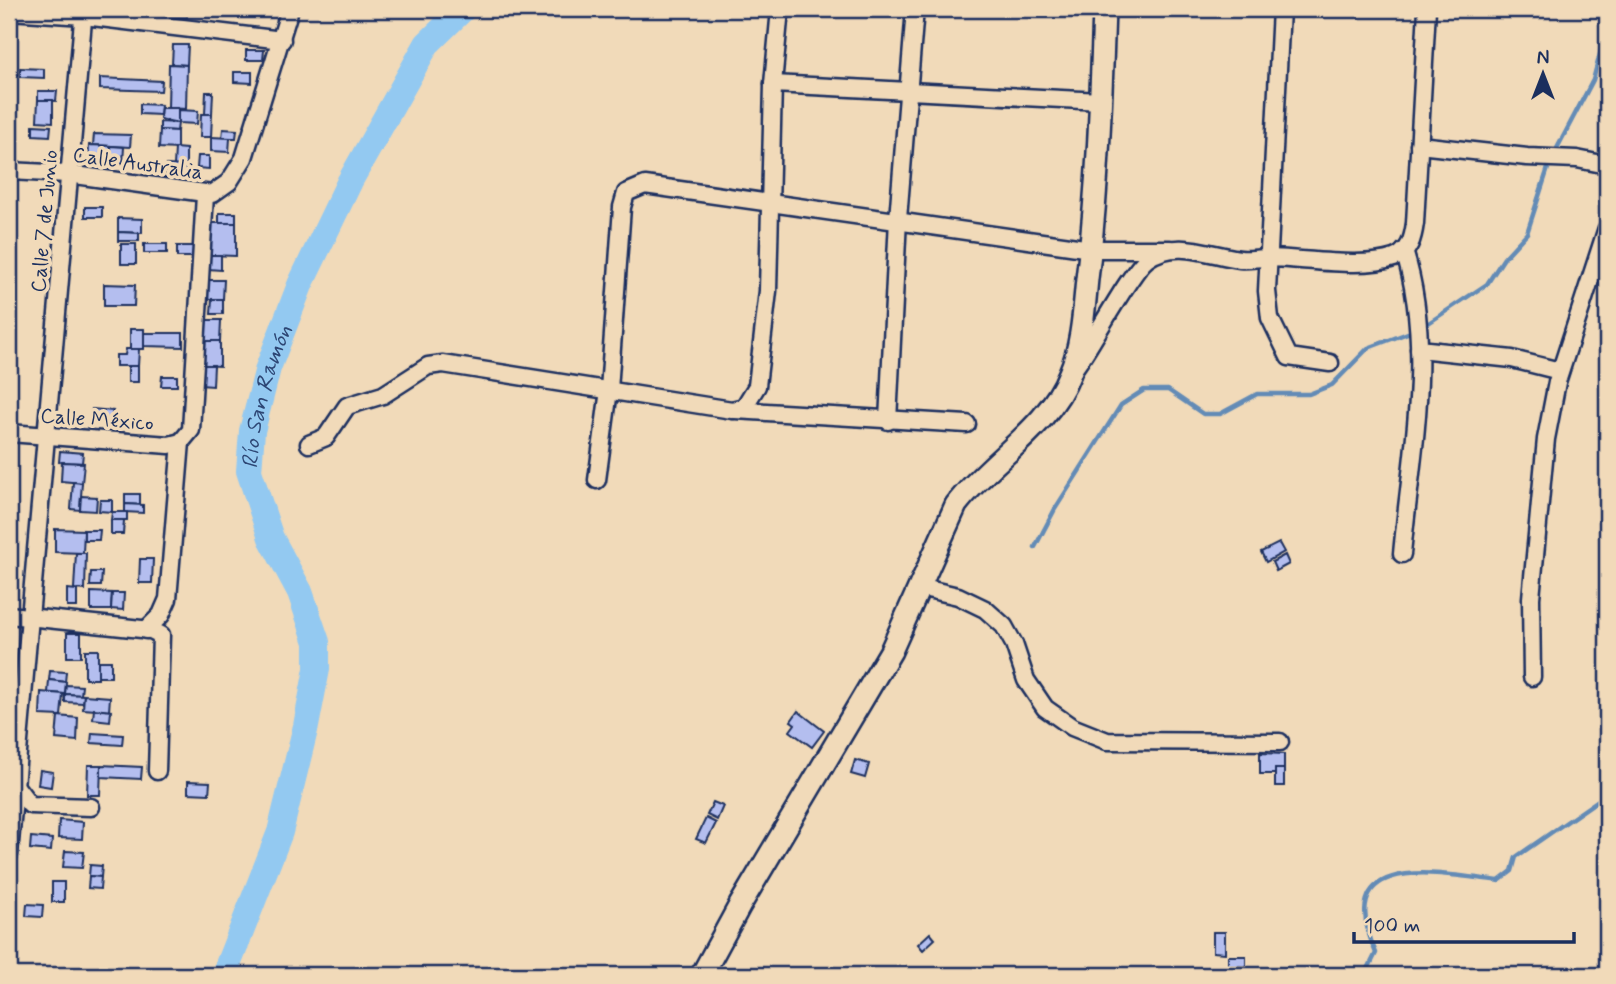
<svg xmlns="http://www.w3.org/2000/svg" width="1616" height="984" font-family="Mynerve,sans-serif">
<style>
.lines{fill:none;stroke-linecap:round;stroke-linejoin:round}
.stream{stroke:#638bb6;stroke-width:4.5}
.river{stroke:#93c9f1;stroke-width:26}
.building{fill:#b4beef;stroke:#1b2f5e;stroke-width:2}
.minor-casing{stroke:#1b2f5e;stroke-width:21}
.secondary-casing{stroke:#1b2f5e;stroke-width:26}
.minor{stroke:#f1dab9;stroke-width:16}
.secondary{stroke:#f1dab9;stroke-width:21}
.labels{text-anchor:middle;stroke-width:7;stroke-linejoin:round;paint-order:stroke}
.street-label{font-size:21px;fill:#1b2f5e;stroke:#f1dab9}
.water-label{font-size:23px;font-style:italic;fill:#2d4674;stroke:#f1dab9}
</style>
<rect width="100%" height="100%" fill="#f1dab9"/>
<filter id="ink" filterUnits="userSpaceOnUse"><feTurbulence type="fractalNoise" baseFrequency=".0143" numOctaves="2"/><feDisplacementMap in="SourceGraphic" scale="14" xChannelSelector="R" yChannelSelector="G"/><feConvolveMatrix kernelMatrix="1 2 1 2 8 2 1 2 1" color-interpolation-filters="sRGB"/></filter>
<g filter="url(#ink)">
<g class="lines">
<g class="stream">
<path d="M1554 154 1593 80 1607 28"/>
<path d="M1421 328 1487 284 1504 258 1527 233 1550 162"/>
<path d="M1035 547 1055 509 1121 405 1144 390H1168L1203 414H1220L1257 394H1309L1332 385 1368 348 1413 331"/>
<path d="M1365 975 1376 953C1331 851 1437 873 1499 881L1512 871 1516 857 1607 794"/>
</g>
<path class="river" id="s1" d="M224 975 280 832 306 726 317 669V642L300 592 271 538 249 471 252 431 268 368 300 285 350 181 427 44 463 9"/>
</g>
<g class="building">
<path d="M165 9H187V17L164 16Z"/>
<path d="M173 45H188L187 65 172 64Z"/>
<path d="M246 50H264L263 60H246Z"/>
<path d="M169 64 187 65 186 109 168 108Z"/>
<path d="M20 68 44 69V78L20 77Z"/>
<path d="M234 72H252V83L234 82Z"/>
<path d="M100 78 162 81 161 91 100 89Z"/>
<path d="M38 91H57L56 101 38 100Z"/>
<path d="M206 92H213L212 114H205Z"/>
<path d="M38 100H53V122L37 121Z"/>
<path d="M140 104 161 105 160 115 140 114Z"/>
<path d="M161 108H178V123L160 119Z"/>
<path d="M178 110 198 111 197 124 178 123Z"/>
<path d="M201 114H212L211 137H200Z"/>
<path d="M160 122 178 123 177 131 160 130Z"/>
<path d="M33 125 51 126 50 136 33 135Z"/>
<path d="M223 129 237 130 236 138H222Z"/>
<path d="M160 130 177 131V149L159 148Z"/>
<path d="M94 134 131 135 130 147 93 145Z"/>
<path d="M211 137 230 138 229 152 211 151Z"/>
<path d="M89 145 111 146 110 171 88 170Z"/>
<path d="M111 146 124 147 123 163 110 162Z"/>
<path d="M175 148 186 149V166H174Z"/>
<path d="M198 156H209V169L197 168Z"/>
<path d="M166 165 186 166 185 175 165 174Z"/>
<rect x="85" y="207" width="17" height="10"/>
<rect x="219" y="213" width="17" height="10"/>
<path d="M118 218 142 219V233L118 232Z"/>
<path d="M209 223H236V256L209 255Z"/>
<path d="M118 232 139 233V241H118Z"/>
<rect x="121" y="244" width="15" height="20"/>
<rect x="144" y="244" width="23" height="9"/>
<path d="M177 246H194L193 257H177Z"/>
<path d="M209 255H221V270L208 269Z"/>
<path d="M207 280H224L223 299H207Z"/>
<path d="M104 284 135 285 134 306H104Z"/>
<path d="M212 299H223V314H211Z"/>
<path d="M202 320H221L220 341H202Z"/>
<rect x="130" y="329" width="14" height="20"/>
<path d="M144 333H183V347L144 346Z"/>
<path d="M202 341H220V366L201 365Z"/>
<path d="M126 349H139L138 366H116V355H125Z"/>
<path d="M201 365H214L213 386 200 385Z"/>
<rect x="128" y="366" width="10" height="16"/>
<path d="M162 376H177V386H161Z"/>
<path d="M92 409 113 411 111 420 91 416Z"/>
<path d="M60 451 83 453 82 463 59 462Z"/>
<path d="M62 462 84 463 82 483 61 481Z"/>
<path d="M73 482 82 483 80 510 71 509Z"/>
<path d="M125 494H140V505L125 504Z"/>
<path d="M81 496 97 497 96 511 80 510Z"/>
<path d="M100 500H112V512L99 511Z"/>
<path d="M125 504 143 505V513L125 512Z"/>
<path d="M112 512H127V520H111Z"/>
<path d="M111 520H124L123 534H111Z"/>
<path d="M55 529 84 530 83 553 55 552Z"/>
<path d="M84 530H100L99 540H84Z"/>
<path d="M1279 543 1284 552 1266 562 1261 552Z"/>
<path d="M76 553H86L85 590 74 589Z"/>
<path d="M1285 555 1289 564 1276 571 1272 562Z"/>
<path d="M140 559H153L152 583H139Z"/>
<path d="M91 572H102L101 586H90Z"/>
<path d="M67 589 77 590V607H67Z"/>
<path d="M91 592 112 593 111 610H91Z"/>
<path d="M112 593H124L123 610 111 609Z"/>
<rect x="67" y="633" width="14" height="24"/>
<rect x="85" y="650" width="13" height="29"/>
<rect x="98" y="661" width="13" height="16"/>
<path d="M50 671 66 672 65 682 49 680Z"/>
<path d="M49 680 66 682 65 694 48 693Z"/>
<path d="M66 685 82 686 81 695 65 694Z"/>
<path d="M41 692 63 694 61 716 40 715Z"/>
<path d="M65 694 84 695 83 703 65 702Z"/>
<path d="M84 695 110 697 109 711 83 709Z"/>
<path d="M94 709 111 711 110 721 93 719Z"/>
<path d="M798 711 824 731 812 747 790 731 795 724 791 721Z"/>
<path d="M58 716 78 718 77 741 56 739Z"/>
<path d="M92 733 123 735 122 745 91 743Z"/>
<path d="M1260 753 1284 754V769H1275V774H1260Z"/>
<path d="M855 760 869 764 865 778 851 774Z"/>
<path d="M88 765H101L100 795H87Z"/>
<path d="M101 765 142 767 141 779 101 777Z"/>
<rect x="1275" y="769" width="9" height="17"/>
<path d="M40 770 53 772 51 787 38 785Z"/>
<path d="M188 781 210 782 209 794 188 793Z"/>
<path d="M713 802 723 806 717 820 707 815Z"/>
<path d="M706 818 716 823 706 843 696 839Z"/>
<path d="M59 820 83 822 82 839 58 838Z"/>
<path d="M31 837 52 839 51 851 30 849Z"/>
<path d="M65 851 84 852 82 868 63 867Z"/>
<path d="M90 865 102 866 101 877 89 876Z"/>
<path d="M89 876 101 877 100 889 88 888Z"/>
<rect x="52" y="882" width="12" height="20"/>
<path d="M27 904 43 905 42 917 26 916Z"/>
<path d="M1213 932H1225V953L1213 952Z"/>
<path d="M930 933 935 939 923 950 918 944Z"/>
<path d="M1228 956H1246V967L1228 966Z"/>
</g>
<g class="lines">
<defs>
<g id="minor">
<path d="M1281 9 1267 291 1270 318 1289 357 1330 363"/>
<path d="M9 11 84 16 282 40"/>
<path d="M773 84 1101 101"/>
<path d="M1419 145 1527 157 1577 159 1607 165"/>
<path d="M9 171 68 174 212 194 229 182 244 158 290 9"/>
<path d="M1419 349 1512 359 1560 371"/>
<path d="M1076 366C1093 343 1130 272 1147 259 1175 238 1210 255 1240 259 1248 260 1258 258 1266 258 1300 258 1363 269 1394 258 1410 252 1413 238 1415 223L1427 9"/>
<path d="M735 410 967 424"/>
<path d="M888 421 898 219 915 9"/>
<path d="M9 433 169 445 181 442"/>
<path d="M309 444 326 437 347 406 383 395 428 366 443 364 732 410 744 407 757 386 768 291 773 84 780 9"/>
<path d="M597 480 609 390 622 207 626 193 645 185 1091 249H1170"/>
<path d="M1402 554C1411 455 1435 347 1404 251"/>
<path d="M919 587 958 596 985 609 1004 626 1014 644 1026 680 1045 708 1072 727 1107 741 1280 742"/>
<path d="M9 615 151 630 161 635 157 771"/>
<path d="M146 630 161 615 168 599 181 442 191 430 205 195"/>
<path d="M1532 677 1531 598 1546 439 1557 382 1607 228"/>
<path d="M11 780 30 805 91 807"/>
<path d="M9 854 84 9"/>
</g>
<path id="secondary" d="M702 975 740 905 891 651 956 505C990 460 1049 428 1070 373 1082 346 1084 309 1087 279 1098 190 1101 99 1104 9"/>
</defs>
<use href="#minor" class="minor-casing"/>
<use href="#secondary" class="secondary-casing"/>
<use href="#minor" class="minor"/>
<use href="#secondary" class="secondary"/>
</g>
</g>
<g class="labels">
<g class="street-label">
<text transform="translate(138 163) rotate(8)" y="7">Calle Australia</text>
<text transform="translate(44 221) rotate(-85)" y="7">Calle 7 de Junio</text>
<text transform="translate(97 419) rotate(4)" y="7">Calle México</text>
</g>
<g class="water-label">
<text dy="8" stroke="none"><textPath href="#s1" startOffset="609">Río San Ramón</textPath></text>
</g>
</g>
<rect width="1616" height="984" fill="none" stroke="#f1dab9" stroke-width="35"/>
<rect x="18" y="18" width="1581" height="949" fill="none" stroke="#1b2f5e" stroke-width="2.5" filter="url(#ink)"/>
<g transform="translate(1543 74)" stroke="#f1dab9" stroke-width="5" paint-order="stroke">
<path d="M0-5L12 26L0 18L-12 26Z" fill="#1b2f5e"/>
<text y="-10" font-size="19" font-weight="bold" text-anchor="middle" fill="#1b2f5e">N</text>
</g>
<path d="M1354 932v10h220v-10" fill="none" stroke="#1b2f5e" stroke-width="3.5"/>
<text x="1364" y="932" font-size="21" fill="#1b2f5e" stroke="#f1dab9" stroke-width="5" paint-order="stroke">100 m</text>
</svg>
